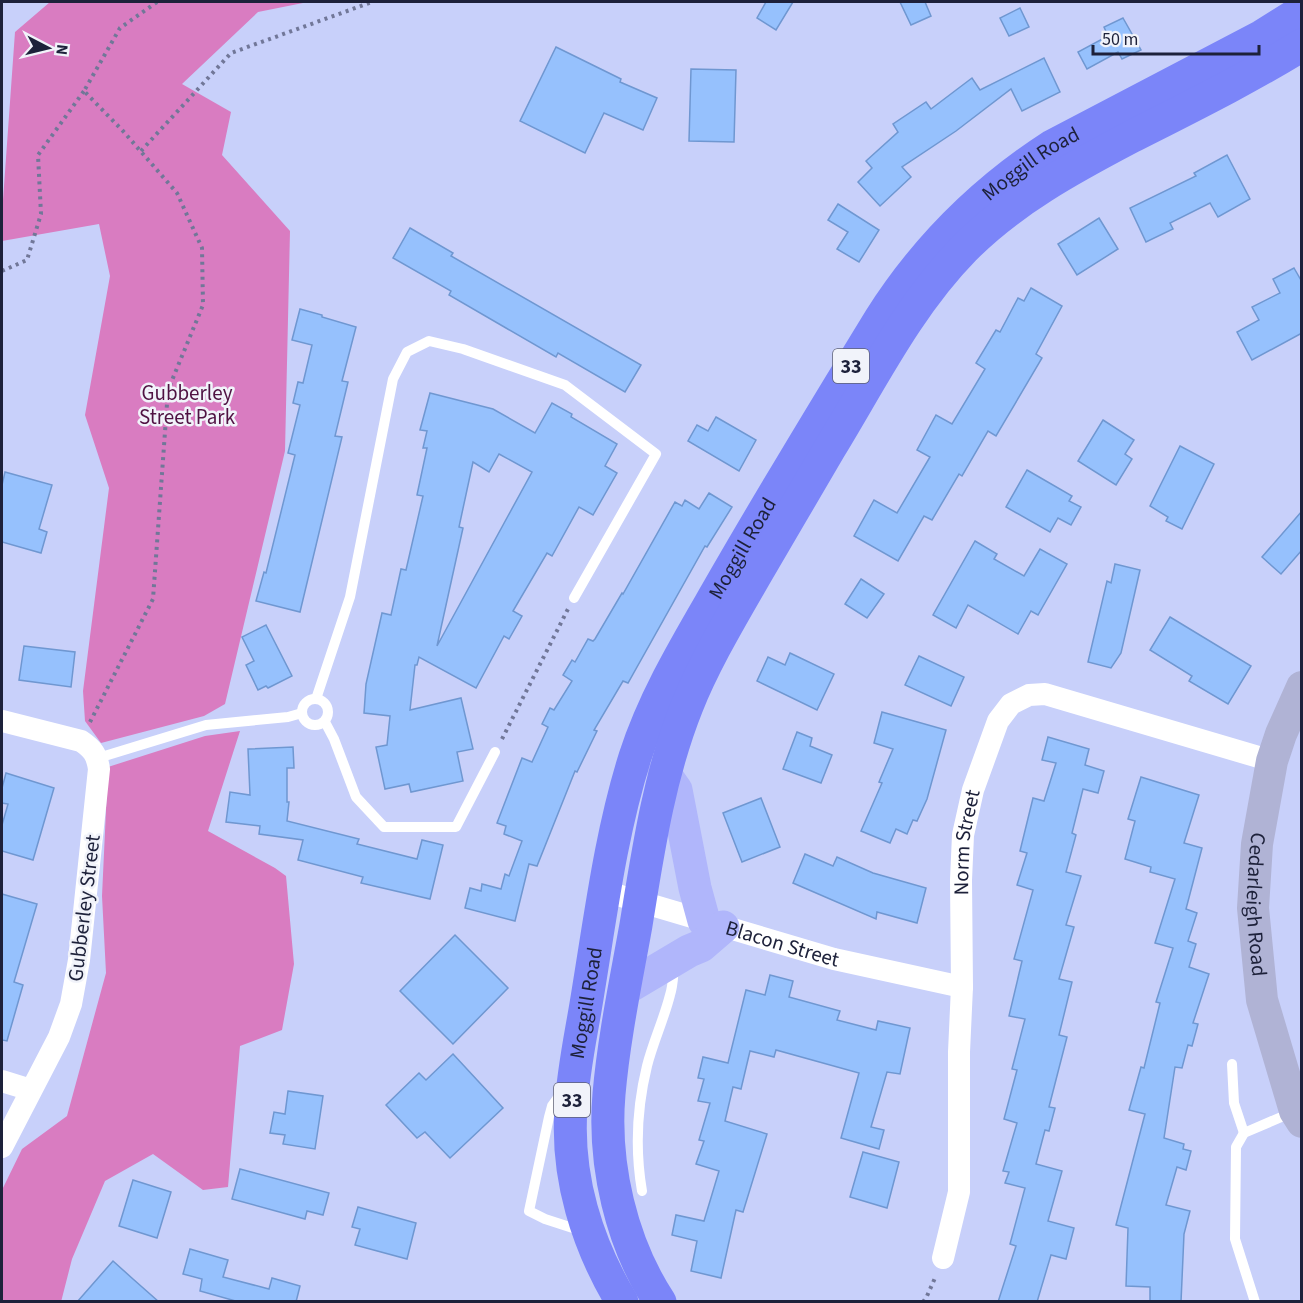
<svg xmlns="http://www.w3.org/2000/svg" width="1303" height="1303" font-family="'Source Sans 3',sans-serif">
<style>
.green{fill:#d97cc1}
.building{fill:#96c1fd;stroke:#6f97d1;stroke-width:1.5;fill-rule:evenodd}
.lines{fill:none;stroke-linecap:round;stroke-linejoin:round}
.path{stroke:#717798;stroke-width:4;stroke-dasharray:3 4.5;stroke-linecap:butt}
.lane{stroke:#fff;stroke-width:10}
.street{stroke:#fff;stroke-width:22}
.secondary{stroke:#b0b3d5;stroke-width:32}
.primary{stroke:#b0b6fb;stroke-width:33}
.highway{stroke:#7b85f9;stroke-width:33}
.labels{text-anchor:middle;stroke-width:5;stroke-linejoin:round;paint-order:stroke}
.shield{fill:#f1f3fa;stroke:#5d6074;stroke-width:1.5}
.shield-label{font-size:20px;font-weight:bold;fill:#1d213a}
.street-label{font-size:21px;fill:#1d213a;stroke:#f1f3fa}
.park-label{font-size:21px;fill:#501243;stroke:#f1f3fa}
</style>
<rect width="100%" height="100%" fill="#c8d0fa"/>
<g class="green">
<path d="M50 2H308L258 12 182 84 231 112 222 155 290 231 285 451 225 704 204 716 101 743 85 721 83 691 109 488 85 415 110 276 99 224 2 241V214L15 32Z"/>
<path d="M240 731 208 831 275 868 286 876 294 964 282 1030 240 1046 228 1187 203 1190 153 1154 105 1181 72 1259 61 1302 2 1301V1190L22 1149 67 1116 106 973 102 896 108 767 205 736Z"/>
</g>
<g class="building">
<path d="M766 2H793L776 30 757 18Z"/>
<path d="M900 2H925L931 16 911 25Z"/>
<path d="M1020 8 1029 27 1009 36 1000 18Z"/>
<path d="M1123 18 1141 50 1122 59 1118 52 1087 69 1078 52 1108 36 1104 27Z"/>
<path d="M556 47 621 79 620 82 657 98 643 130 604 113 585 153 520 121Z"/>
<path d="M1044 58 1060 92 1022 111 1011 89 956 131 902 167 911 177 880 206 858 182 872 168 866 161 898 132 893 124 926 102 931 109 972 78 980 90Z"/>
<path d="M691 69 736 70 734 142 689 141Z"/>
<path d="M1227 155 1250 199 1218 217 1210 203 1170 223 1173 229 1146 242 1130 208 1196 176 1194 173Z"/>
<path d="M838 204 879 230 859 262 837 249 848 232 828 220Z"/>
<path d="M1099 218 1118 249 1077 275 1058 244Z"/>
<path d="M410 228 453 253 451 256 641 365 625 392 558 353 556 357 506 328 449 295 451 291 393 258Z"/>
<path d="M1294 268 1302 282V333L1252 360 1237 332 1259 320 1252 307 1280 293 1273 279Z"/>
<path d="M1031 288 1062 306 1036 354 1042 358 996 436 988 431 962 476 959 474 932 520 924 516 898 561 854 536 874 500 897 513 930 457 917 450 936 415 952 424 985 369 976 363 996 330 1000 332 1018 298 1024 301Z"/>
<path d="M300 309 322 315V317L356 327 342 381 348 382 335 436 342 437 300 612 256 601 264 572 266 573 295 455 288 453 300 405 293 403 298 382 303 383 312 345 292 340Z"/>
<path d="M430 393 493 409 535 433 552 403 572 414 571 417 617 444 605 466 617 473 593 515 579 507 552 556 547 553 513 611 522 616 509 639 504 636 476 688 419 657 417 665H415L410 710 461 698 473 749 457 752 463 781 411 792 409 784 385 789 376 747 387 745 390 716 364 713 366 684 382 613 391 615 401 569 406 570 423 496 417 495 427 448H423L427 431 420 430ZM499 454 532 472 437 646 463 528 459 527 473 462 489 472Z"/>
<path d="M716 417 756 440 739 471 688 441 697 425 708 431Z"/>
<path d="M1103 420 1134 440 1125 454 1132 459 1116 485 1078 461Z"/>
<path d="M1180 446 1214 464 1182 529 1166 521 1168 517 1150 506Z"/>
<path d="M1027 470 1072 496 1069 501 1081 507 1071 525 1058 518 1050 532 1006 507Z"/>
<path d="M5 472 52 485 39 529 47 532 41 553 2 542V485Z"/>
<path d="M709 493 732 507 707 547 705 546 628 683 623 681 594 730 597 731 577 772 575 771 537 866 529 864 515 921 465 908 470 888 481 891 482 884 501 889 505 874 509 876 522 841 504 834 506 826 497 823 522 758 532 762 548 727 542 724 550 708 554 710 572 681 563 675 572 660 575 662 588 639 593 641 595 639 622 593 623 594 675 502 682 506 685 500 699 509Z"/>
<path d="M1302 511V550L1281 574 1262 557Z"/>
<path d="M975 541 997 554 994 559 1024 576 1040 549 1067 564 1038 615 1031 611 1018 634 968 605 956 628 933 615Z"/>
<path d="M1115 564 1140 570 1121 653 1111 668 1088 662 1107 581 1111 583Z"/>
<path d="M861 579 884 594 867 618 845 604Z"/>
<path d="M1170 617 1251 666 1228 704 1189 681 1192 676 1150 650Z"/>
<path d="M266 625 292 676 268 688 266 686 258 690 246 665 254 661 242 637Z"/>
<path d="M24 646 75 652 71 687 19 680Z"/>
<path d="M790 653 834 674 817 710 757 681 768 657 785 665Z"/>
<path d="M919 656 964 677 951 706 905 685Z"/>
<path d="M882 712 946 730 927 799 917 821 913 820 907 834 896 829 890 843 861 831 882 783 879 782 893 749 874 743Z"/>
<path d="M797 732 812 738 810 746 832 755 821 783 783 769Z"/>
<path d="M1048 737 1089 749 1085 765 1104 771 1098 793 1083 789 1072 833 1076 835 1066 872 1081 876 1066 925 1074 927 1059 979 1072 982 1059 1035 1067 1037 1049 1107 1055 1108 1049 1131 1045 1130 1036 1164 1062 1171 1048 1221 1074 1228 1066 1259 1051 1255 1037 1302H998L1016 1246 1010 1244 1025 1188 1005 1183 1009 1172 1003 1171 1017 1123 1004 1119 1017 1070 1012 1069 1025 1019 1009 1016 1022 961 1014 959 1033 890 1017 885 1027 853 1020 851 1033 798 1044 801 1056 763 1042 760Z"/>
<path d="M293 747 294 768H287V802H289L287 821 359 839 357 844 417 859 422 840 443 845 430 899 361 883 363 877 298 860 303 840 259 834 260 826 226 822 230 792 250 795 248 749Z"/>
<path d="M6 773 54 788 33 860 2 851V825L8 804 2 803V788Z"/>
<path d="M1141 777 1199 795 1184 843 1202 848 1186 909 1197 913 1188 941 1196 944 1189 967 1209 974 1193 1023 1198 1024 1192 1046 1188 1045 1182 1068 1175 1067 1164 1138 1184 1144 1183 1149 1191 1151 1186 1170 1177 1167 1166 1205 1190 1211 1184 1234 1181 1302H1150V1287L1126 1286 1128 1228 1116 1225 1145 1114 1129 1110 1141 1067 1144 1068 1160 1003 1156 1002 1173 948 1155 943 1175 879 1150 872 1151 867 1125 859 1135 821 1128 819Z"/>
<path d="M761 798 780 847 742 862 723 813Z"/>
<path d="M805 854 833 866 837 857 873 873 926 888 917 923 877 912 876 919 793 883Z"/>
<path d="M2 894 37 904 14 982 23 985 7 1041 2 1040Z"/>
<path d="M455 935 508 988 453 1044 400 991Z"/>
<path d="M770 975 793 981 789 997 840 1011 837 1020 876 1030 878 1021 910 1028 900 1074 887 1072 871 1127 884 1130 879 1149 841 1138 859 1073 776 1050 774 1057 750 1051 741 1089 733 1087 725 1121 767 1134 743 1212 736 1210 721 1278 691 1271 697 1241 672 1235 676 1215 704 1221 719 1171 696 1164 704 1141 699 1140 710 1103 698 1101 704 1079 698 1078 703 1057 728 1063 746 990 765 995Z"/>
<path d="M453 1054 503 1108 450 1158 425 1132 417 1138 386 1105 419 1073 426 1080Z"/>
<path d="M288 1091 323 1096 315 1149 283 1144 285 1135 270 1133 274 1112 285 1114Z"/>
<path d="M863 1152 899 1162 887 1208 850 1197Z"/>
<path d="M240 1169 329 1193 323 1215 307 1211 305 1219 232 1199Z"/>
<path d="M133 1180 171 1192 157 1238 119 1226Z"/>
<path d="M358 1207 416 1223 407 1259 355 1245 360 1229 352 1227Z"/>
<path d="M190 1249 228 1260 223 1277 269 1289 272 1278 300 1286 296 1302H239L200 1291 202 1279 183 1274Z"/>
<path d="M113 1261 133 1279 159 1302H77Z"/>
</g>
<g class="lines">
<g class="path">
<path d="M141 151 231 53 372 2"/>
<path d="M2 271 27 260 41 214 38 155 84 91"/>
<path d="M90 722 153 599 168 390 203 305 202 248 177 193 123 131 84 91 120 28 157 2"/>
<path d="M502 739 568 609"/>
<path d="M923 1302 927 1296 935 1278"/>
</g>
<g class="lane">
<circle cx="315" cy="712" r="13"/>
<path d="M316 699 350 597 393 379 407 352 429 341 463 349 565 385 656 454 574 598"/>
<path d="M325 722 334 739 356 797 384 827H456L495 752"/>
<path d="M98 758 206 725 288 717 302 713"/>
<path d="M1232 1064 1234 1103 1244 1133"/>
<path d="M562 1092 552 1106 549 1117 529 1211 545 1219 582 1231"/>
<path d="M642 1191C635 1150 637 1107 647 1066 653 1042 664 1019 670 995 673 986 673 977 674 967"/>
<path d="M1255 1302 1235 1239 1236 1147 1244 1133 1293 1112"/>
</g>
<g class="street">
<path d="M2 721 81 741C93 749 97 755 99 769L79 960 71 1004 59 1037 2 1147"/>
<path id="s1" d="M604 891 834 959 962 987"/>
<path d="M2 1081 31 1090"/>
<path id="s2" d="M943 1258 959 1192V1052L962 987 961 880 963 835 973 790 998 721 1011 704 1029 695 1045 694 1272 761"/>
</g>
<path class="secondary" id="s3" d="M1302 687 1281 734 1272 761 1257 844 1253 908 1262 1000 1295 1111 1302 1122"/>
<g class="primary">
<path d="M664 773 676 790 695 888 704 921"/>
<path d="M625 989 689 951 701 946 723 927"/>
</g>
<g class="highway">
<path id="s4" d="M622 1302C587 1244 566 1177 571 1108 573 1069 582 1031 588 992 601 913 611 833 635 757 656 692 693 634 726 576 776 489 828 404 880 319 925 248 981 192 1052 146L1262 36 1302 11"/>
<path d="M660 1302C621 1243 603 1164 609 1094 614 1037 626 981 636 925 648 851 659 776 687 706 705 661 731 618 755 576 780 533 805 491 830 448 871 381 908 306 964 249 1011 201 1072 168 1131 137 1188 108 1247 79 1302 45"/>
</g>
</g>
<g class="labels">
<g class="shield">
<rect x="833" y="349" width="36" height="34" rx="4.5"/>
<rect x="554" y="1083" width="36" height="34" rx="4.5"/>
</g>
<g class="shield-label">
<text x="851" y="373">33</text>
<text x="572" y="1107">33</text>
</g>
<g class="street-label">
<text dy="7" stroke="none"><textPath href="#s4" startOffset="1282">Moggill Road</textPath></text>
<text dy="7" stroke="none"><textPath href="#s4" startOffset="796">Moggill Road</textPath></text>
<text dy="7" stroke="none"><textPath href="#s2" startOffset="418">Norm Street</textPath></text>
<text dy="7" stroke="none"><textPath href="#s3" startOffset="225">Cedarleigh Road</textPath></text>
<text transform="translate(84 908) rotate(-83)" y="7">Gubberley Street</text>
<text dy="7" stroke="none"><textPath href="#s1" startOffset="186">Blacon Street</textPath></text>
<text dy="7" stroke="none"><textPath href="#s4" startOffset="310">Moggill Road</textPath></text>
</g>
<g class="park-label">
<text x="187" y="400">Gubberley<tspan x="187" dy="24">Street Park</tspan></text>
</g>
</g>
<rect width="1303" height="1303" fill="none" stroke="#1d213a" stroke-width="6"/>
<g transform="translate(48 48) rotate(97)" stroke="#f1f3fa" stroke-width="4.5" paint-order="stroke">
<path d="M0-4.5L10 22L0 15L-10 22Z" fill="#1d213a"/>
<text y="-9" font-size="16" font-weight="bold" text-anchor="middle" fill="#1d213a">N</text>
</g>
<path d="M1093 45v9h166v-9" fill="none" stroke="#1d213a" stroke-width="3"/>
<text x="1102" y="45" font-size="18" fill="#1d213a" stroke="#f1f3fa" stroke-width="4.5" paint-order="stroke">50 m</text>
</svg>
